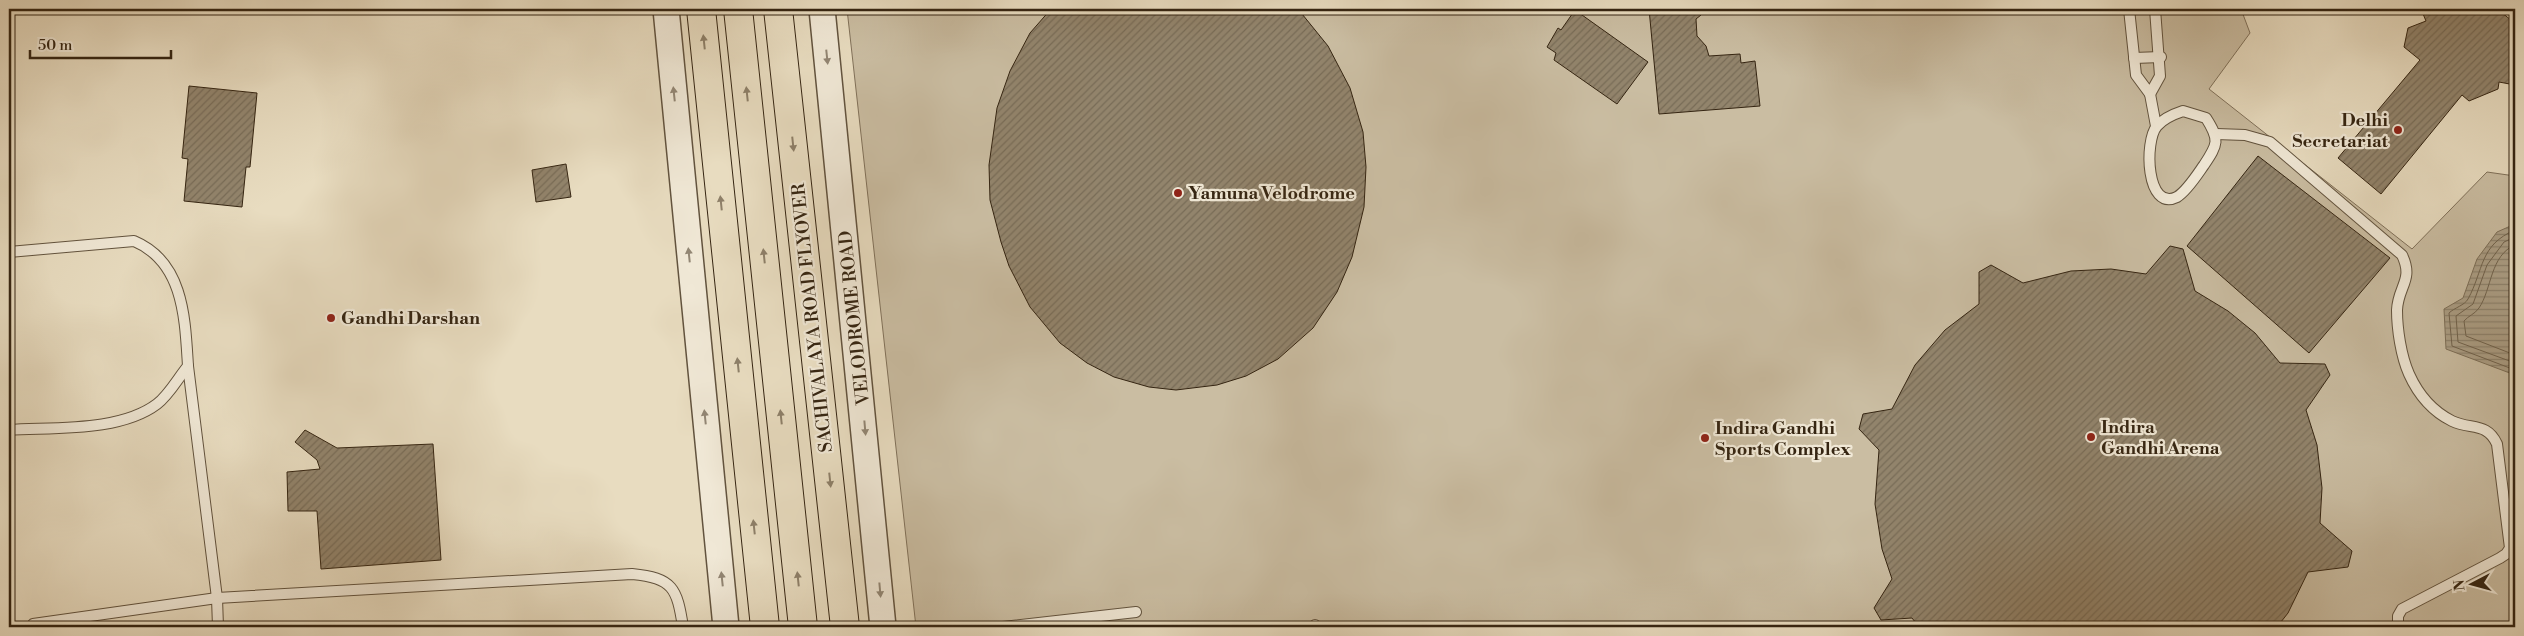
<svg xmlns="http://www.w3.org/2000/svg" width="2524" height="636" font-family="'Libre Bodoni',serif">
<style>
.pitch{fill:#cabda2;stroke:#80715a}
.water{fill:url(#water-rules);stroke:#7c6e57}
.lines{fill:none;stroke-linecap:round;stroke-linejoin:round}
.shore{stroke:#70624c;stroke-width:1}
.building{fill:url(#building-hatch);stroke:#352512}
.service-casing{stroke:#62533e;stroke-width:12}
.tertiary-casing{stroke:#62533e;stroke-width:28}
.trunk-casing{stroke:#352512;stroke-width:30}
.service{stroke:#f0e8d6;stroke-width:10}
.tertiary{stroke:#f0e8d6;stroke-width:25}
.trunk{stroke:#e8dcc0;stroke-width:28}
.oneway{fill:#8e8069}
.oneway2{fill:#928674}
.poi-dot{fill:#8f2418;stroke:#f0e8d6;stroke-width:2}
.labels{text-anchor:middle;stroke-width:4.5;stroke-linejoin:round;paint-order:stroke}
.poi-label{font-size:18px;font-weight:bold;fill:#352512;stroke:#f0e8d6;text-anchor:start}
.street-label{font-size:18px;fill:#352512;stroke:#f0e8d6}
</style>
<defs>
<pattern id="water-rules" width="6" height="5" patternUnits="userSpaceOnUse" patternTransform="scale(1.25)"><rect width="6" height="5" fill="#ab9e85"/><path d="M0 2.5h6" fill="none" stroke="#8c816b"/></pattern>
<pattern id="building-hatch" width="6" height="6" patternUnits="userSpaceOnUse" patternTransform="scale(1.25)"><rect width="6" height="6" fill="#92846c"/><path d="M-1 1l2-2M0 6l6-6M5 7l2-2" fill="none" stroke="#786c57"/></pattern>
</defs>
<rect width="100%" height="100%" fill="#e8dcc0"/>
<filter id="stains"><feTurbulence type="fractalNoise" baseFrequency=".004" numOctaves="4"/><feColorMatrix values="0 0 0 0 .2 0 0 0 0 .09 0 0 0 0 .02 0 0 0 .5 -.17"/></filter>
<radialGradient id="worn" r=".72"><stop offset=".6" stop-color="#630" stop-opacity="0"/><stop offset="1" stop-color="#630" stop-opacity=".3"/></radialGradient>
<path class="pitch" d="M847 9H2241L2250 33 2209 89 2412 249 2487 172 2515 176V627H916Z"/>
<path class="water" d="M2515 224V375L2446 349 2444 309 2463 298 2477 259 2497 232Z"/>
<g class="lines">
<g class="shore">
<path d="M2515 230C2479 245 2484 270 2468 299 2465 305 2454 308 2449 313L2452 346 2515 370"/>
<path d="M2515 237 2504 242 2487 265 2473 304 2456 316 2458 342 2515 363"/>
<path d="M2515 245C2490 255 2492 289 2479 308 2475 314 2468 316 2464 321L2466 336 2515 355"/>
</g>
</g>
<g class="building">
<path d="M1051 9H1298L1328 46 1350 88 1363 132 1366 167 1364 207 1352 257 1337 292 1313 328 1278 359 1246 376 1217 385 1176 390 1149 387 1114 377 1087 363 1060 343 1030 307 1009 266 1001 242 990 200 989 165 997 108 1010 71 1030 33Z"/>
<path d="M1649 9H1702L1701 15 1696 19 1697 36 1706 46 1709 56 1740 54 1741 63 1755 61 1760 106 1659 114Z"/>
<path d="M2421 9H2497L2511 20 2510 26 2515 27V85L2499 82 2498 89 2469 101 2462 95 2381 194 2338 158 2420 60 2404 47 2408 28 2426 21Z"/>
<path d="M1575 10 1648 62 1617 104 1554 60 1556 53 1547 47 1558 28 1561 30Z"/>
<path d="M189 86 257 93 250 167H246L242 207 184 201 188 159 182 158Z"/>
<path d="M2258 156 2390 258 2309 353 2187 246Z"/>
<path d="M566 164 571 197 536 202 532 170Z"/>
<path d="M2170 246 2183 249 2195 291 2228 311 2255 333 2280 363 2325 364 2330 375 2306 410 2317 445 2322 488 2320 523 2352 551 2348 567 2308 572 2288 613 2277 627H1919L1912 618 1881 620 1874 608 1892 579 1882 549 1875 504 1879 450 1859 429 1863 414 1892 409 1915 365 1945 330 1979 304V272L1991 265 2023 283 2071 271 2111 269 2146 274Z"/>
<path d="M305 430 337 448 433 444 441 560 321 569 317 511H288L287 472 320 469 317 460 295 442Z"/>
</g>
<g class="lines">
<defs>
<g id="service">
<path d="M2129 9 2136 75 2150 94 2160 76 2155 9"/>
<path d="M2134 58 2161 57"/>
<path d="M2150 94 2156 126"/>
<path d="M2183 111 2206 118C2220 140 2218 144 2204 165 2197 175 2187 191 2177 197 2146 212 2144 141 2157 126 2163 119 2174 114 2183 111Z"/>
<path d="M2216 134 2245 135 2270 142 2402 255C2414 280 2398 286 2397 310 2397 329 2401 356 2409 374 2418 394 2432 411 2452 421 2471 430 2487 422 2497 444L2510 548 2506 554 2500 558 2402 609 2398 616V627"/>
<path d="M9 252 134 241C184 262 185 319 188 366 178 378 169 395 157 404 120 432 54 427 9 430"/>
<path d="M188 366 217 598 218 627"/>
<path d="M33 624 217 598 632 574C673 578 677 588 683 627"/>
<path d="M1003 627 1136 612"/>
<path d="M1315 627V625"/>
</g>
<g id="tertiary">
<path d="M666 9 726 627"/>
<path d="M822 9 883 627"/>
</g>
<g id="trunk">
<path d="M701 9 765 627"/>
<path d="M738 9 803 627"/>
<path d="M778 9 845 627"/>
</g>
</defs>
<use href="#service" class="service-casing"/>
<use href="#tertiary" class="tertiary-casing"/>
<use href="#trunk" class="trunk-casing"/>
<use href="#service" class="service"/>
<use href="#tertiary" class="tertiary"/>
<use href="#trunk" class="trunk"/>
</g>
<defs><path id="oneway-solid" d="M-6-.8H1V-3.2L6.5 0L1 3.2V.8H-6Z" transform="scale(1.25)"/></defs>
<g class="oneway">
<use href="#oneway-solid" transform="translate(704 42) rotate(-96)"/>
<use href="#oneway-solid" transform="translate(747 94) rotate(-96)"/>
<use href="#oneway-solid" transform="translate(793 144) rotate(84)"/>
<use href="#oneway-solid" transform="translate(721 203) rotate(-96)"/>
<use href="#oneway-solid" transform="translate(764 256) rotate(-96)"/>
<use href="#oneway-solid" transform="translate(738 365) rotate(-96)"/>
<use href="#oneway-solid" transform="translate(781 417) rotate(-96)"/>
<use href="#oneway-solid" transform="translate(830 480) rotate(84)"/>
<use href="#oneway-solid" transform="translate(754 527) rotate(-96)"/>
<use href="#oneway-solid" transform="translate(798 579) rotate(-96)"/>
</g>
<g class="oneway2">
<use href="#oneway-solid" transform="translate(827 57) rotate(84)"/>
<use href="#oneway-solid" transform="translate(674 94) rotate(-96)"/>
<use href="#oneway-solid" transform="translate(689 255) rotate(-96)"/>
<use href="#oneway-solid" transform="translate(705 417) rotate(-96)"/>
<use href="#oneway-solid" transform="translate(865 428) rotate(85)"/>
<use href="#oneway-solid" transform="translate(722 579) rotate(-96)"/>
<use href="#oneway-solid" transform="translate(880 590) rotate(85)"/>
</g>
<g class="poi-dot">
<circle cx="2398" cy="130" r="5"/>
<circle cx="1178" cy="193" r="5"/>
<circle cx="331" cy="318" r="5"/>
<circle cx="2091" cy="437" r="5"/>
<circle cx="1705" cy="438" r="5"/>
</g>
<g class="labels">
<g class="poi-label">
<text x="2388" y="126" text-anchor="end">Delhi<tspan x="2388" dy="21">Secretariat</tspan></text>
<text x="1188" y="199">Yamuna Velodrome</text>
<text x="341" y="324">Gandhi Darshan</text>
<text x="2101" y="433">Indira<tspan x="2101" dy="21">Gandhi Arena</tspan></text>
<text x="1715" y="434">Indira Gandhi<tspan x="1715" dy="21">Sports Complex</tspan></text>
</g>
<g class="street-label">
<text transform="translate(812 318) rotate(-96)" y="6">SACHIVALAYA ROAD FLYOVER</text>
<text transform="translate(854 318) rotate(-96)" y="6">VELODROME ROAD</text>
</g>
</g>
<rect width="2524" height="636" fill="none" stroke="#e8dcc0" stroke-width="30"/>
<rect x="10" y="10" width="2504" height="616" fill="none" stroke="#352512" stroke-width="2.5"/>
<rect x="15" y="15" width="2494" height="606" fill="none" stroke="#352512"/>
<g transform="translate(2472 584) rotate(264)" stroke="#f0e8d6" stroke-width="4" paint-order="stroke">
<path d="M0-4L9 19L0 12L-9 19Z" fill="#352512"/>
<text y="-8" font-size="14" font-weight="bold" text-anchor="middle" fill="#352512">N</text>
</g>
<path d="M30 50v8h141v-8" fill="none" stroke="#352512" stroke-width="2.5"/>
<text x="38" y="50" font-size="15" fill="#352512" stroke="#f0e8d6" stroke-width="4" paint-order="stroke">50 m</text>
<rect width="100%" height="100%" filter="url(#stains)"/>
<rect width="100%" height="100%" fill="url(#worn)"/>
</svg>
